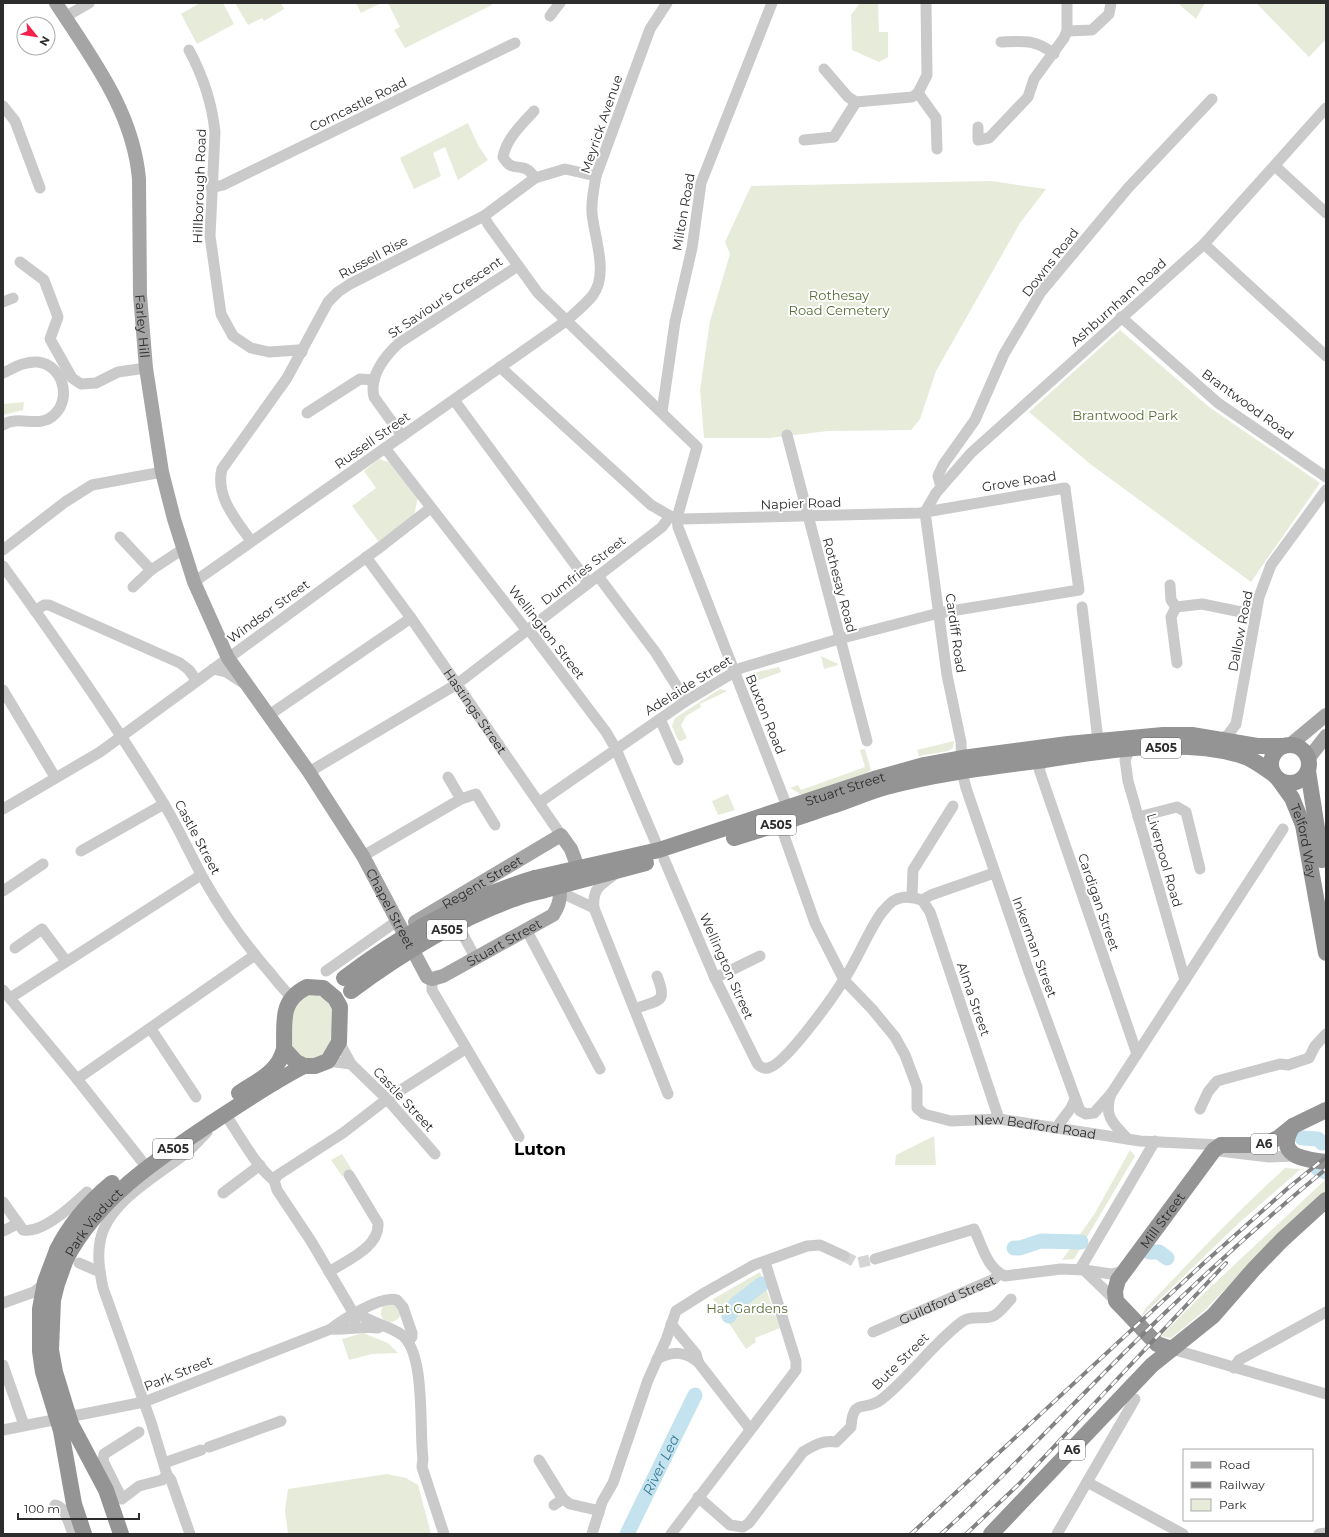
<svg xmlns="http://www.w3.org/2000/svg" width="1329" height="1537" font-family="Montserrat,sans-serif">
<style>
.green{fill:#e6ecd9}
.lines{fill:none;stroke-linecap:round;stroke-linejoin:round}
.river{stroke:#c4e3ee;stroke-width:15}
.minor-tunnel{stroke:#d5d5d5;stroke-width:11;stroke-dasharray:11 5.5;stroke-linecap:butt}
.minor{stroke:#cacaca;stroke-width:11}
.major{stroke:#a5a5a5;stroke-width:14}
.highway{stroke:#949494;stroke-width:16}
.rail-casing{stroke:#828282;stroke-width:4}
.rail{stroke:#fff;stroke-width:2.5;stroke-dasharray:8;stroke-linecap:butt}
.highway-bridge{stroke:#949494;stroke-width:16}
.labels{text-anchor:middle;stroke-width:4;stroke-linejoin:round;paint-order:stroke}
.shield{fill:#fff;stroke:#6c6c6c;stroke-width:1}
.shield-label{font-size:12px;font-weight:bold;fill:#2d2d2d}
.street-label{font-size:13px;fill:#2d2d2d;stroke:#fff}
.park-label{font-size:13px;fill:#576c37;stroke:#fff}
.water-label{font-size:14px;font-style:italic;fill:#357c95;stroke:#fff}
.district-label{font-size:17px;font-weight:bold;fill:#000;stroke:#fff}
</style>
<rect width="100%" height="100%" fill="#fff"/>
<g class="green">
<path d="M200 3H223L234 24 197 44 181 14Z"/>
<path d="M235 3H281L284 9 264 21 262 18 248 25Z"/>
<path d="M356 3H381L361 13Z"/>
<path d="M388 3H491L492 5 405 48 394 30 400 27Z"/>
<path d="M860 3H878L879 32H888V57L879 62 852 50 851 15Z"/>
<path d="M1178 3H1205L1196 19Z"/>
<path d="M1256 3H1326V39L1309 57Z"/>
<path d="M468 123 478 145 488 160 458 180 445 147 433 153 441 176 414 189 400 158Z"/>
<path d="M991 181 1046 189 1020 223 936 371 920 419 911 430 828 431 769 438H704L700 390 710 321 730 254 725 242 751 186Z"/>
<path d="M1120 330 1209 407 1320 483 1251 582 1089 463 1029 412Z"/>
<path d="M24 402 23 410 3 415V404Z"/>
<path d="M379 459 389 462 418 497 414 516 379 542 352 506 376 488 364 471Z"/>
<path d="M821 656 838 664V665L824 669Z"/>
<path d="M779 667 781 672 748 684 753 673Z"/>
<path d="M720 689 727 691 700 704 701 707 686 716 681 725 687 738 681 741 678 740 672 726 675 718Z"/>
<path d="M954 741 953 748 948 751 919 756 917 750Z"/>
<path d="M865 749 871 770 866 774 802 795 790 788 798 785 801 790 865 767 860 750Z"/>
<path d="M728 794 735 810 718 815 712 801Z"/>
<path d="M313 994C321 997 332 1001 334 1011 335 1016 332 1024 332 1029 330 1053 322 1064 297 1056L291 1047 292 1009 305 996Z"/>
<path d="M934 1136 936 1165H895L896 1155Z"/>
<path d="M1130 1150 1135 1156 1074 1259 1062 1260 1095 1213Z"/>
<path d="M342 1154 352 1170 342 1176 331 1160Z"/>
<path d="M1285 1168 1301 1169 1240 1222 1141 1317 1145 1309C1190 1261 1236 1213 1285 1168Z"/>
<path d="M1326 1179V1193L1278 1235 1204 1311 1171 1338 1161 1336 1199 1298Z"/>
<path d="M760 1272 780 1328 755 1338 756 1342 746 1349 713 1299Z"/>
<path d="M395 1303 401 1314 398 1319 392 1322C383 1322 378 1315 383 1306Z"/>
<path d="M363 1333 388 1343 398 1353 372 1354 349 1360 342 1339Z"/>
<path d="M387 1474 406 1478 418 1485 431 1534H288L285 1510 288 1489Z"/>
</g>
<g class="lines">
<g class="river">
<path d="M1302 1138 1318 1139 1322 1143"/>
<path d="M1318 1169 1326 1172"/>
<path d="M1014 1248H1020L1041 1241 1081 1242"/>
<path d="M1149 1252H1159L1167 1258"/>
<path d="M729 1316 736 1304 762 1284"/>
<path id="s1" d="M627 1534 695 1395"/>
</g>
<path class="minor-tunnel" d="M844 1256 857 1263 875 1259"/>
<g class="minor">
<path d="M550 16 560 3"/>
<path d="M65 17 89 3"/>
<path d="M1067 31 1092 30 1109 14 1111 3"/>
<path d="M1001 42C1023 41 1036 39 1054 54"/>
<path d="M189 50C203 76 212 103 215 132L210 236 221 314 233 336 251 348 269 352 298 350 302 352"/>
<path d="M824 69 848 97 856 102 912 97 918 93 927 75 926 3"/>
<path d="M918 93 936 118 937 149"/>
<path d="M3 106 15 121 40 188"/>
<path d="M534 111C522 124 506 139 503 157 514 176 522 158 535 178"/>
<path d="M978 127V140L989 138 1028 97 1034 79 1064 38 1067 31V3"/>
<path d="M804 140 834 137 856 102"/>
<path d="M1275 166 1326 213"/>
<path d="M211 188 223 185 515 43"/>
<path d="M484 216 488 224 538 293 697 447 677 518 678 527 788 809"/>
<path d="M1204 244 1326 356"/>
<path d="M20 262 44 280 58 317 50 339 72 378 81 384 96 383 118 372 146 368"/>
<path d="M3 302 13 298"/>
<path d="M1121 317 1218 403 1326 477"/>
<path d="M500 367 651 505 670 516 682 519 920 513 1065 488 1079 590 939 613 839 639 741 668 686 701 540 802"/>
<path d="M3 373C14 368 24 361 38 362 62 365 72 397 55 414 40 430 19 414 3 425"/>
<path d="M454 400 585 578 587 584"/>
<path d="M662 412 675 322 692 248 701 183 772 3"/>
<path d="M307 413 360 379 374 380"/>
<path d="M787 435 867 741"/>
<path d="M402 436 374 397C369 376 384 357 399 343L518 266"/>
<path d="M385 448 524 627 529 630 606 732 616 749 659 850"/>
<path d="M941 487 938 476 943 465 975 420 1004 354 1041 292 1128 188 1212 99"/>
<path d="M120 537 151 570"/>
<path d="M251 541C236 520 215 496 222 469L287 378 328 302 338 292 350 284 484 216 535 178 565 169 596 176"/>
<path d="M3 550 65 502 92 485 162 472"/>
<path id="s2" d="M366 557 411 618 561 835"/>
<path d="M3 566C59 643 114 722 164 804 178 827 189 852 202 876 220 908 242 940 266 968 275 978 282 989 292 997"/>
<path d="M598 576 656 653 686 701"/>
<path d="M194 582 566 321C575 313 586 304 593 295 609 273 594 237 592 213 591 201 594 188 596 176L650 29 667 3"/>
<path d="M1170 585 1171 600 1176 607 1202 604 1256 615"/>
<path d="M133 587 151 570 183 549"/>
<path d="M1082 607 1098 740"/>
<path d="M1176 607 1171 617 1177 663"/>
<path d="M35 611 44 605H49L180 663 189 670 196 680"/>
<path d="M213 669 226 672 243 683"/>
<path d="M3 690 55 777"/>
<path d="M269 715 411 618"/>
<path d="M660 719 678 760"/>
<path d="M1219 739 1228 735 1236 724 1259 597 1271 565 1326 490"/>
<path d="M1130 749 1125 760 1128 781 1185 980"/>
<path d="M1044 760 1039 769 1137 1054"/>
<path d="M309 772 457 684 662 527 670 516"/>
<path d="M448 777 461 799 476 794 495 825"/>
<path d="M3 809 100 752 383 545 428 510 430 507"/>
<path d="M1138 817 1177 807 1186 812 1200 869"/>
<path id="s3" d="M780 824 815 923 844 980 872 1009 895 1037 905 1055 917 1087V1108L924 1114 951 1121 999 1119 1140 1141 1221 1145"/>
<path d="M81 851 164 804"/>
<path d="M363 856 461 799"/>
<path d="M664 859 715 978 756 1061C758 1066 763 1069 768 1068 785 1065 833 997 843 981 858 959 867 933 882 912 886 908 890 902 895 900 904 895 913 897 922 900L930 912 999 1119"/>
<path d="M615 874C601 885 592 888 594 908L668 1094"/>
<path d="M3 891 43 864"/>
<path d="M560 892 594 908"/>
<path d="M912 896 913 870 953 806"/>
<path d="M922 900 931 895 994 873"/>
<path d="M454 918 475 957"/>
<path d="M526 929 600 1069"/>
<path d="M15 948 42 929 66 961"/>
<path d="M326 971 397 921"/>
<path d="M715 978 760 956"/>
<path d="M432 979V990L519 1137"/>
<path d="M3 990 77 1079 141 1160"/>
<path d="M10 998 201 875"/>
<path d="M635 1009C659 999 668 1004 657 976"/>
<path d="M151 1029 196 1097"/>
<path d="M339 1042 351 1064 387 1099 435 1154"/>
<path d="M328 1061 351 1064"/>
<path d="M77 1079 255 955"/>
<path d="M1111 1094 1094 1113 1086 1114 1080 1111 1028 969 966 788 962 771 961 742 947 675 925 512 936 493 971 453 1204 244 1326 108"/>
<path d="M1200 1109 1208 1092 1217 1081 1280 1064 1288 1065 1309 1058 1315 1046 1326 1034"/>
<path d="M220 1119 225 1114C237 1131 258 1170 274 1180"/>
<path d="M1056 1128 1071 1108 1075 1099"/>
<path d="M1128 1139C1113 1124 1103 1115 1111 1094L1283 829"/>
<path d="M1219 1151 1269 1157 1294 1156"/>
<path d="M274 1180 278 1175 343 1133 387 1099 465 1049"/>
<path d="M274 1180 277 1190 311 1241 354 1314 353 1317 355 1320"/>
<path d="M223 1193 260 1165"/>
<path d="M3 1202 23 1230C43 1234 74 1204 87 1192"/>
<path d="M3 1231 17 1224"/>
<path d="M875 1259 974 1229C982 1245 987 1269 1005 1276L1061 1269 1084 1270 1116 1301"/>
<path d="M79 1263 100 1272"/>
<path d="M1080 1269 1155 1141"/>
<path d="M1084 1270 1111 1274 1124 1271"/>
<path d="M329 1272C347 1260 380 1247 378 1223L349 1175"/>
<path d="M3 1303 34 1292 45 1283"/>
<path d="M354 1314H359C371 1323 390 1326 402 1335 426 1354 419 1429 423 1459L422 1467 444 1534"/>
<path d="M671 1324 696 1354 698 1361"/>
<path d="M331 1329C348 1330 362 1326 378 1328"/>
<path id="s4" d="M873 1332 994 1279 999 1274"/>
<path d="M1172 1349 1326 1394"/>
<path d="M657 1359C673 1351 684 1351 698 1362L750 1429"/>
<path d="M3 1365 24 1425"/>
<path d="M1234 1368 1239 1360 1326 1312"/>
<path d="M3 1430 144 1402 331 1329C343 1319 382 1295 397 1300L403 1307 412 1333V1337L408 1341"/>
<path d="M139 1432 104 1454 103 1461 122 1499 139 1486 162 1480 167 1475"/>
<path d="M209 1447 281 1421"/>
<path d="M539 1460 563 1499 570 1504 596 1510 599 1513"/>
<path d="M164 1463 201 1450"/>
<path d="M1087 1482 1183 1534"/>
<path d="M698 1497 730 1525 743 1527 749 1523 803 1452C814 1445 823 1440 836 1442L851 1427C853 1396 865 1413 882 1399 912 1375 933 1343 963 1321 971 1315 985 1320 993 1316 999 1314 1006 1304 1011 1299"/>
<path d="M55 1505C66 1506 69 1525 73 1534"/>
<path d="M554 1505 563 1499"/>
<path d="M190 1534 171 1480 167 1475 151 1422 103 1288C100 1273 97 1257 100 1242 106 1203 156 1177 185 1154 193 1148 200 1139 207 1132"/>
<path d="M592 1534 602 1502 613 1483 648 1380 666 1340 676 1311 706 1292 754 1265 807 1246 820 1245 844 1256"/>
<path d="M671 1534 790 1378 796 1370V1361L765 1262"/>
<path d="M1057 1534 1135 1399"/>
<path d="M1319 1534 1326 1533"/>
</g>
<g class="major">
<path id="s5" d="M56 3C92 59 133 111 139 179L140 295 146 368 162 472 174 519 194 582 228 658 309 772 363 856 427 977 432 979 443 976 553 915C558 907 560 902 560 892L552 888"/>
<path d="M1290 745 1326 715"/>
<path d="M1308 759 1326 736"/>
<path id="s6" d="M415 922 561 835 571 849 578 868"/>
</g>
<g class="highway">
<circle cx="1290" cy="764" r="19"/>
<path d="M1308 771 1322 860"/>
<path id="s7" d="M1279 780 1292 798 1303 825 1326 953"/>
<path d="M734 838C767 828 799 817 832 806 850 800 868 792 886 787 938 773 991 767 1044 760 1102 751 1178 738 1236 754 1250 757 1262 766 1273 774"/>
<path id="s8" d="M535 878 659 850 874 779 924 765 962 758 1068 744 1163 735H1192L1257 746H1283"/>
<path d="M552 888 646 863"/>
<path d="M307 987 323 988 335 998 340 1007 339 1042 328 1061 315 1066H304L296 1062 284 1049C285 1022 279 1001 307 987Z"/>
<path d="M239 1093C258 1080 278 1073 284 1049"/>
<path d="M1293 1126C1274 1156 1303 1159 1326 1162"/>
<path d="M57 1250C70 1224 89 1202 112 1183"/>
<path id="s9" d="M66 1259C99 1197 156 1160 213 1122 243 1102 273 1082 304 1066"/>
<path id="s10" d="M1172 1349 1157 1344 1116 1301 1115 1291 1118 1280 1214 1150 1221 1145H1259L1267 1143 1278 1138 1293 1126 1326 1110"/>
<path d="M991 1534 1152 1365 1213 1316 1254 1269 1282 1240 1326 1200"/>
</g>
<defs>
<g id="rail">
<path d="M911 1534 1205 1262 1287 1189 1326 1157"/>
<path d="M941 1534C1009 1473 1071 1405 1136 1341 1197 1281 1260 1223 1326 1169"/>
<path d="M966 1534 1018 1485 1226 1263"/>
</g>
</defs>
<use href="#rail" class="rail-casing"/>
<use href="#rail" class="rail"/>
<g class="highway-bridge">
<path d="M344 978C402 934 465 899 535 878"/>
<path d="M351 991C401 954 455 920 514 899 526 894 539 892 552 888"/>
<path d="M57 1250 45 1282 40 1309V1351L43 1372 61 1431 74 1504 84 1534"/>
<path d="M66 1259 57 1284 53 1300 51 1350 55 1372 71 1424 106 1490 121 1534"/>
</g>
</g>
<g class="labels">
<g class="shield">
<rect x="1141" y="738" width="40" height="20" rx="3"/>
<rect x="756" y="815" width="40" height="20" rx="3"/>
<rect x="427" y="920" width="40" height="20" rx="3"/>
<rect x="1251" y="1134" width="26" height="20" rx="3"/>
<rect x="153" y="1139" width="40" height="20" rx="3"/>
<rect x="1059" y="1440" width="26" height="20" rx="3"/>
</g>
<g class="shield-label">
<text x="1161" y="752">A505</text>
<text x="776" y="829">A505</text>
<text x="447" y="934">A505</text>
<text x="1264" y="1148">A6</text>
<text x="173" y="1153">A505</text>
<text x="1072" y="1454">A6</text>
</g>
<g class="street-label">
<text transform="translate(358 104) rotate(-26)" y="5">Corncastle Road</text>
<text transform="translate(601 124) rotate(-71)" y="5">Meyrick Avenue</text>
<text transform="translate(199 186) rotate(-88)" y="5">Hillborough Road</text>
<text transform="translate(683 212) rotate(-80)" y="5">Milton Road</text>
<text transform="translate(373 257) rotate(-28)" y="5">Russell Rise</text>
<text transform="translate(1050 262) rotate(-52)" y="5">Downs Road</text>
<text transform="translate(445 297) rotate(-34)" y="5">St Saviour's Crescent</text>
<text transform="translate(1118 302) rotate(-42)" y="5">Ashburnham Road</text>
<text dy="5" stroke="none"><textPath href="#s5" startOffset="344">Farley Hill</textPath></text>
<text transform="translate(1248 404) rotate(36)" y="5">Brantwood Road</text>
<text transform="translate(372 440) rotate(-35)" y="5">Russell Street</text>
<text transform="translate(1019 481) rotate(-9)" y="5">Grove Road</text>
<text transform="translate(801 503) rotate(-2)" y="5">Napier Road</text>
<text transform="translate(583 570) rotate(-38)" y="5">Dumfries Street</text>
<text transform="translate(840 585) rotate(75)" y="5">Rothesay Road</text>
<text transform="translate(268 611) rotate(-36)" y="5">Windsor Street</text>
<text transform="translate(1240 631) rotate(-79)" y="5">Dallow Road</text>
<text transform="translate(547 632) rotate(52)" y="5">Wellington Street</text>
<text transform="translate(956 633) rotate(82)" y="5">Cardiff Road</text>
<text transform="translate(688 685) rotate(-32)" y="5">Adelaide Street</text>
<text dy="5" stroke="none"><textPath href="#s2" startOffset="189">Hastings Street</textPath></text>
<text transform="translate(766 714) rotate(68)" y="5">Buxton Road</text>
<text dy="5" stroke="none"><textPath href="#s8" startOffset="323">Stuart Street</textPath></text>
<text transform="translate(198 837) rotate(62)" y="5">Castle Street</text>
<text dy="5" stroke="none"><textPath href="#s7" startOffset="67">Telford Way</textPath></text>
<text transform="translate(1165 860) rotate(74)" y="5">Liverpool Road</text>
<text dy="5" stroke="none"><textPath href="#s6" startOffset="78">Regent Street</textPath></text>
<text transform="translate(1099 902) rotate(71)" y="5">Cardigan Street</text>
<text dy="5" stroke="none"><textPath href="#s5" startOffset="988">Chapel Street</textPath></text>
<text dy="5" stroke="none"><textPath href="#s5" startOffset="1152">Stuart Street</textPath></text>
<text transform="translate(1035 947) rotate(70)" y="5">Inkerman Street</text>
<text transform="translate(727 966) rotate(66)" y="5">Wellington Street</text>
<text transform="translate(974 999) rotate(71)" y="5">Alma Street</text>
<text transform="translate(404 1099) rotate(47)" y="5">Castle Street</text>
<text dy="5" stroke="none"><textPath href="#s3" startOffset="443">New Bedford Road</textPath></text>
<text dy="5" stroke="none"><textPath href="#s10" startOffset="171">Mill Street</textPath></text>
<text dy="5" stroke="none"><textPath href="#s9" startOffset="46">Park Viaduct</textPath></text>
<text dy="5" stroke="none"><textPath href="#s4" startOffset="81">Guildford Street</textPath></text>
<text transform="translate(900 1361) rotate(-45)" y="5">Bute Street</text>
<text transform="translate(178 1373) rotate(-22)" y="5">Park Street</text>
</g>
<g class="park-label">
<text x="839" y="300">Rothesay<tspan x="839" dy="15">Road Cemetery</tspan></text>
<text x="1125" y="420">Brantwood Park</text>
<text x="747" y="1313">Hat Gardens</text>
</g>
<g class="water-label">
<text dy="5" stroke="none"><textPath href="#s1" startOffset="77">River Lea</textPath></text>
</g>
<g class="district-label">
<text x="540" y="1155">Luton</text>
</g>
</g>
<rect width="1329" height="1537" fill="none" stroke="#2d2d2d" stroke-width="8"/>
<rect x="1183" y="1449" width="130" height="72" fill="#ffffff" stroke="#ababab"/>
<rect x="1191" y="1462" width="20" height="6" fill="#a5a5a5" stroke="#ababab"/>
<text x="1219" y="1469" font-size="12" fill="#2d2d2d">Road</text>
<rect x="1191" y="1482" width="20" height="6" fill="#828282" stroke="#ababab"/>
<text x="1219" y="1489" font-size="12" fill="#2d2d2d">Railway</text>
<rect x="1191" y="1499" width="20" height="12" fill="#e6ecd9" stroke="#ababab"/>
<text x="1219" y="1509" font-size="12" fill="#2d2d2d">Park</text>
<g transform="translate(36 36) rotate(120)"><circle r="19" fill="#ffffff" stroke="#ababab"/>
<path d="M0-3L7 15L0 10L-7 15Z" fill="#f3214b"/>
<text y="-6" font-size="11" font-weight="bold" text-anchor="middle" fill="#2d2d2d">N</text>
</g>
<path d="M18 1513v6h121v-6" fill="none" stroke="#2d2d2d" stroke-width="2"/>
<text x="24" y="1513" font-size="12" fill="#2d2d2d" stroke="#ffffff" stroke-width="3" paint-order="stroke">100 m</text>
</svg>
